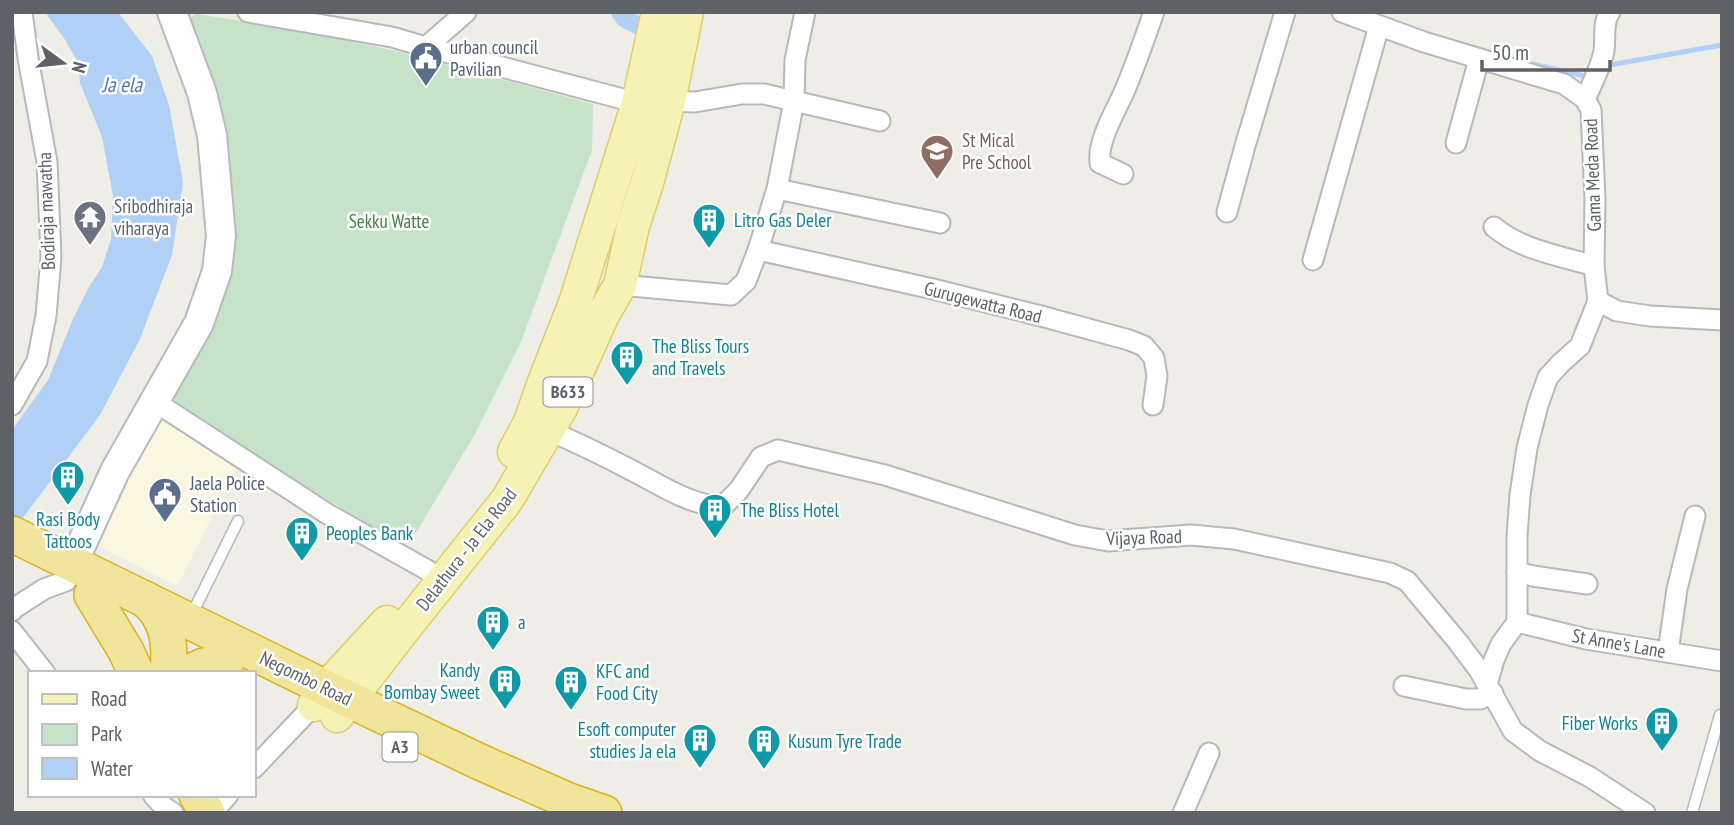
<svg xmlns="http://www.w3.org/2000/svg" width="1734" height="825" font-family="'PT Sans Narrow',sans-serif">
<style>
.commercial{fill:#faf7e0}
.green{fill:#c6e3c9}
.water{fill:#b0d0f5}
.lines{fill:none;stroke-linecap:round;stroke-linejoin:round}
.stream{stroke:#b0d0f5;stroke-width:5}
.canal{stroke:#b0d0f5;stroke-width:18}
.lane-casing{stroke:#b7b8bc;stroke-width:13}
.street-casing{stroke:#b7b8bc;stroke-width:23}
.secondary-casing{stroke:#b8babe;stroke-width:32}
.primary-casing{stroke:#e1cc6d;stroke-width:35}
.highway-casing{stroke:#dab21b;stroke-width:38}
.lane{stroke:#fff;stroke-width:10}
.street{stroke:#fff;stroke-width:19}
.secondary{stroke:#fff;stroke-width:28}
.primary{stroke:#f6f2b5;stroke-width:32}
.highway{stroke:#f1e49b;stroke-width:35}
.labels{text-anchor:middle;stroke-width:5;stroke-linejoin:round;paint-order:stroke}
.shield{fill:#fff;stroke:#8e9093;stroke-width:2}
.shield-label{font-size:18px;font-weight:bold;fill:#5e6165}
.service-label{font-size:19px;fill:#4e5e75;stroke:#fff;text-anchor:start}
.education-label{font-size:19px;fill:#785e54;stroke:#fff;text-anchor:start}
.street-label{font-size:19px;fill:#5e6165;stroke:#fff}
.worship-label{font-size:19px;fill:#5b616d;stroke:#fff;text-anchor:start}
.culture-label{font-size:19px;fill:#0d838f;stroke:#fff;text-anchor:start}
.park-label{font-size:19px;fill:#40824a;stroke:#fff}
.water-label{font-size:21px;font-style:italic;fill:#5276ae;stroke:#fff}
</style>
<rect width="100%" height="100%" fill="#eeeee7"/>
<path class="commercial" d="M151 412 237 468 177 586 87 540Z"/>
<path class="green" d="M196 14 299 30 395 51 593 104 592 150 521 342 475 434 417 531 397 541 228 440 167 394 224 234 180 24Z"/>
<path class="water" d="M45 12H118L152 56 169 105 183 182 172 255 140 339 100 415 19 523 12 530V430L48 380 73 319 89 287 102 267 111 239 113 196 102 137 80 83 78 62 64 38Z"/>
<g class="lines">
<g class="stream">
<path d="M1519 61 1589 77 1590 76"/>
<path d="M1604 66 1722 45"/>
</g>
<path class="canal" d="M620 12 625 19 639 26"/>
<defs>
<g id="lane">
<path d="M191 616 238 521"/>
<path d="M1692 813 1720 715"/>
</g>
<g id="street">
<path d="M248 12 392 37 426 47 638 103 669 101 695 102 742 94H764L794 101 795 60 805 12"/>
<path d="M1342 12 1424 42 1564 84 1585 99 1591 110 1595 199 1594 266 1598 301 1617 311 1650 316 1722 320"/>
<path d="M426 47 466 12"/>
<path d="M1585 99C1592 84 1601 67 1604 51 1606 38 1602 23 1610 12"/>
<path d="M1456 143 1479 59"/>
<path d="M1123 174 1100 163C1097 139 1118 108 1127 85 1137 61 1145 37 1154 12"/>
<path d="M777 189 940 223"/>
<path d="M1227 212 1245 146 1285 12"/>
<path d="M1494 227C1521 250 1561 256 1594 266"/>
<path d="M758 250 933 289 1041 316 1129 340 1144 346 1154 358 1157 376 1153 405"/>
<path d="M1313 260 1379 26"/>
<path d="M620 285 731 295 746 281 758 250 777 189 794 101 880 121"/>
<path d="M154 401 326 513 429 571"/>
<path d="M12 405 37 361 46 316 51 257 47 162 28 58 22 12"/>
<path d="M541 427C571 440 601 454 631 470 659 484 689 505 722 507L739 490 761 457 778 450 885 475 1075 535 1108 541 1191 535 1234 539 1390 573 1407 581 1458 642 1479 670 1513 731 1540 751 1590 777 1645 813"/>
<path d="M1517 572 1533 576 1587 584"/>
<path d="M12 611 13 609 44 589 66 581"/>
<path d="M1517 622 1586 639 1722 661"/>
<path d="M12 631 45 673"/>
<path d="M1668 652 1677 589 1695 516"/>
<path d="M1487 684 1494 660 1501 644 1517 622V536L1520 495 1527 448 1538 405 1548 377 1561 363 1580 346 1598 301"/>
<path d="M1404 686 1466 699H1480L1493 693"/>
<path d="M254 768 314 705"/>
<path d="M153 795 164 807 173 813"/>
<path d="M212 813 228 795"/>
<path d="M1183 813 1209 753"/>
</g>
<path id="secondary" d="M73 563 115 471 199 323 217 271 221 236 212 135 202 93 172 12"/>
<g id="primary">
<path d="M514 452 530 422 544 382 575 303 638 103 658 12"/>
<path d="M314 705 326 688 387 622"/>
<path d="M337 716 401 633 507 500 561 408 603 315 620 285 633 226 647 183 669 101 687 12"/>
</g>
<g id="highway">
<path d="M12 534 350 700 480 762 569 801 604 813"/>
<path d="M92 595 126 651 136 673"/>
<path d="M145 599C168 618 171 644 168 673"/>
<path d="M188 673 204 666 226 662"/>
<path d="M197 795 207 813"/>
</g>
</defs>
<use href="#lane" class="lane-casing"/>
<use href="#street" class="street-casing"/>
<use href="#secondary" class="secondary-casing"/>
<use href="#primary" class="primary-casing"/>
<use href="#highway" class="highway-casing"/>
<use href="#lane" class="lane"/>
<use href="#street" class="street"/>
<use href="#secondary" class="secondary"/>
<use href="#primary" class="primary"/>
<use href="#highway" class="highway"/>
</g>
<defs>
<symbol id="civic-pin" viewBox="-11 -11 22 30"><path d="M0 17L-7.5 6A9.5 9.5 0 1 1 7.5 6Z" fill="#5c6f8a" stroke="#fff"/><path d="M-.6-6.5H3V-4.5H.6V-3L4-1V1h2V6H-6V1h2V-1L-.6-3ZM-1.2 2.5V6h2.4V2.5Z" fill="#fff"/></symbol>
<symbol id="school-pin" viewBox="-11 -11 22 30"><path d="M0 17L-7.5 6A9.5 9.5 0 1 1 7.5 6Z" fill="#8d6e63" stroke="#fff"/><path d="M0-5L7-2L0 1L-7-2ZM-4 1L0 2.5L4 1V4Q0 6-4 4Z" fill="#fff"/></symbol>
<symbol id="temple-pin" viewBox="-11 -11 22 30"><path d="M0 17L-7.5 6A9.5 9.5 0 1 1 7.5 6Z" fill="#6b7280" stroke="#fff"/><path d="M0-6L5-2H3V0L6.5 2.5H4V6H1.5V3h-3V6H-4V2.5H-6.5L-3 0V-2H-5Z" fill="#fff"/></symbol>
<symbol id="building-pin" viewBox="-11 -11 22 30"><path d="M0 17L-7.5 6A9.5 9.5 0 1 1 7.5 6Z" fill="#0f9aa8" stroke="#fff"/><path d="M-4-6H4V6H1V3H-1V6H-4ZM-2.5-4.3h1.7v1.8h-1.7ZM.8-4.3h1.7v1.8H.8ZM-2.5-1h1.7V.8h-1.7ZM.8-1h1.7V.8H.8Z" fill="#fff"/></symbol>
</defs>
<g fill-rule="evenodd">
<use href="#civic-pin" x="407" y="39" width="38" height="52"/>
<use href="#school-pin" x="918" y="132" width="38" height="52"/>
<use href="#temple-pin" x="71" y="198" width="38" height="52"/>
<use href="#building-pin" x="690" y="201" width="38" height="52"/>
<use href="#building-pin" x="608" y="338" width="38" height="52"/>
<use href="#building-pin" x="49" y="458" width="38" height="52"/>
<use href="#civic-pin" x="146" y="475" width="38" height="52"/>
<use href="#building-pin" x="696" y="491" width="38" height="52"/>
<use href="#building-pin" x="283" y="514" width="38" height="52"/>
<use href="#building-pin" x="474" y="603" width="38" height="52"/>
<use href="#building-pin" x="486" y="662" width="38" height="52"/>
<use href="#building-pin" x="552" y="663" width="38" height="52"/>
<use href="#building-pin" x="1643" y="704" width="38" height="52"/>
<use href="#building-pin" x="681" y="721" width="38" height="52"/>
<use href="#building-pin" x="745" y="722" width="38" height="52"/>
</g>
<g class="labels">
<g class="shield">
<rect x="543.5" y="377.5" width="49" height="29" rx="5"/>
<rect x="382.5" y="732.5" width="35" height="29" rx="5"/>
</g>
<g class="shield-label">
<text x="568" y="398">B633</text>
<text x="400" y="753">A3</text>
</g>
<g class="service-label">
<text x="450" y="54">urban council<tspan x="450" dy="22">Pavilian</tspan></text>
<text x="190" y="490">Jaela Police<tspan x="190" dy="22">Station</tspan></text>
</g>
<g class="education-label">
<text x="962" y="147">St Mical<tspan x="962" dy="22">Pre School</tspan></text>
</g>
<g class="street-label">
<text transform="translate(1592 175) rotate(-92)" y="7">Gama Meda Road</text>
<text transform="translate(46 211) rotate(-92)" y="7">Bodiraja mawatha</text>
<text transform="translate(983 302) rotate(14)" y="7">Gurugewatta Road</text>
<text transform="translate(1144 537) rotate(-2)" y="7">Vijaya Road</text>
<text transform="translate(466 549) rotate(-52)" y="7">Delathura - Ja Ela Road</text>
<text transform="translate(1619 643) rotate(10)" y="7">St Anne's Lane</text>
<text transform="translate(306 678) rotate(26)" y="7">Negombo Road</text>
</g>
<g class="worship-label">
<text x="114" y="213">Sribodhiraja<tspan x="114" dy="22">viharaya</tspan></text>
</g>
<g class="culture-label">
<text x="734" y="227">Litro Gas Deler</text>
<text x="652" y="353">The Bliss Tours<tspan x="652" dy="22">and Travels</tspan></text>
<text x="740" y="517">The Bliss Hotel</text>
<text x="68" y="526" text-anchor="middle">Rasi Body<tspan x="68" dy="22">Tattoos</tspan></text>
<text x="326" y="540">Peoples Bank</text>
<text x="518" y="629">a</text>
<text x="480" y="677" text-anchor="end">Kandy<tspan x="480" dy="22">Bombay Sweet</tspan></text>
<text x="596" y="678">KFC and<tspan x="596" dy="22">Food City</tspan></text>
<text x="1638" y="730" text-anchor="end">Fiber Works</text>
<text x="676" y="736" text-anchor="end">Esoft computer<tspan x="676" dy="22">studies Ja ela</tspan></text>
<text x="788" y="748">Kusum Tyre Trade</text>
</g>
<g class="park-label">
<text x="389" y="228">Sekku Watte</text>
</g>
<g class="water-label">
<text x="122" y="92">Ja ela</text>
</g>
</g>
<rect width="1734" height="825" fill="none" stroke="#5e6165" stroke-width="28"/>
<rect x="28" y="671" width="228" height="126" fill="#ffffff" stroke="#bfc0c1" stroke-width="2"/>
<rect x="42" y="694" width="35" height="10" fill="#f6f2b5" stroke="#bfc0c1" stroke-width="2"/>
<text x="91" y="706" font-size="21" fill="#5e6165">Road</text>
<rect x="42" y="724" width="35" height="21" fill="#c6e3c9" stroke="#bfc0c1" stroke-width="2"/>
<text x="91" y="741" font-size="21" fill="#5e6165">Park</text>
<rect x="42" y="758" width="35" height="21" fill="#b0d0f5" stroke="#bfc0c1" stroke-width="2"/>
<text x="91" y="776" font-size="21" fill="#5e6165">Water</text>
<g transform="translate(63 63) rotate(105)" stroke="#ffffff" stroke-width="5" paint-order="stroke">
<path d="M0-5L12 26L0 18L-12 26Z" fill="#5e6165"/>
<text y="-10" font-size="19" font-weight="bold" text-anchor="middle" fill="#5e6165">N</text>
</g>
<path d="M1482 60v10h128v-10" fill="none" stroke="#5e6165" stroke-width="3.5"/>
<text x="1492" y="60" font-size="21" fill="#5e6165" stroke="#ffffff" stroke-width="5" paint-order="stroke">50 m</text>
</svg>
